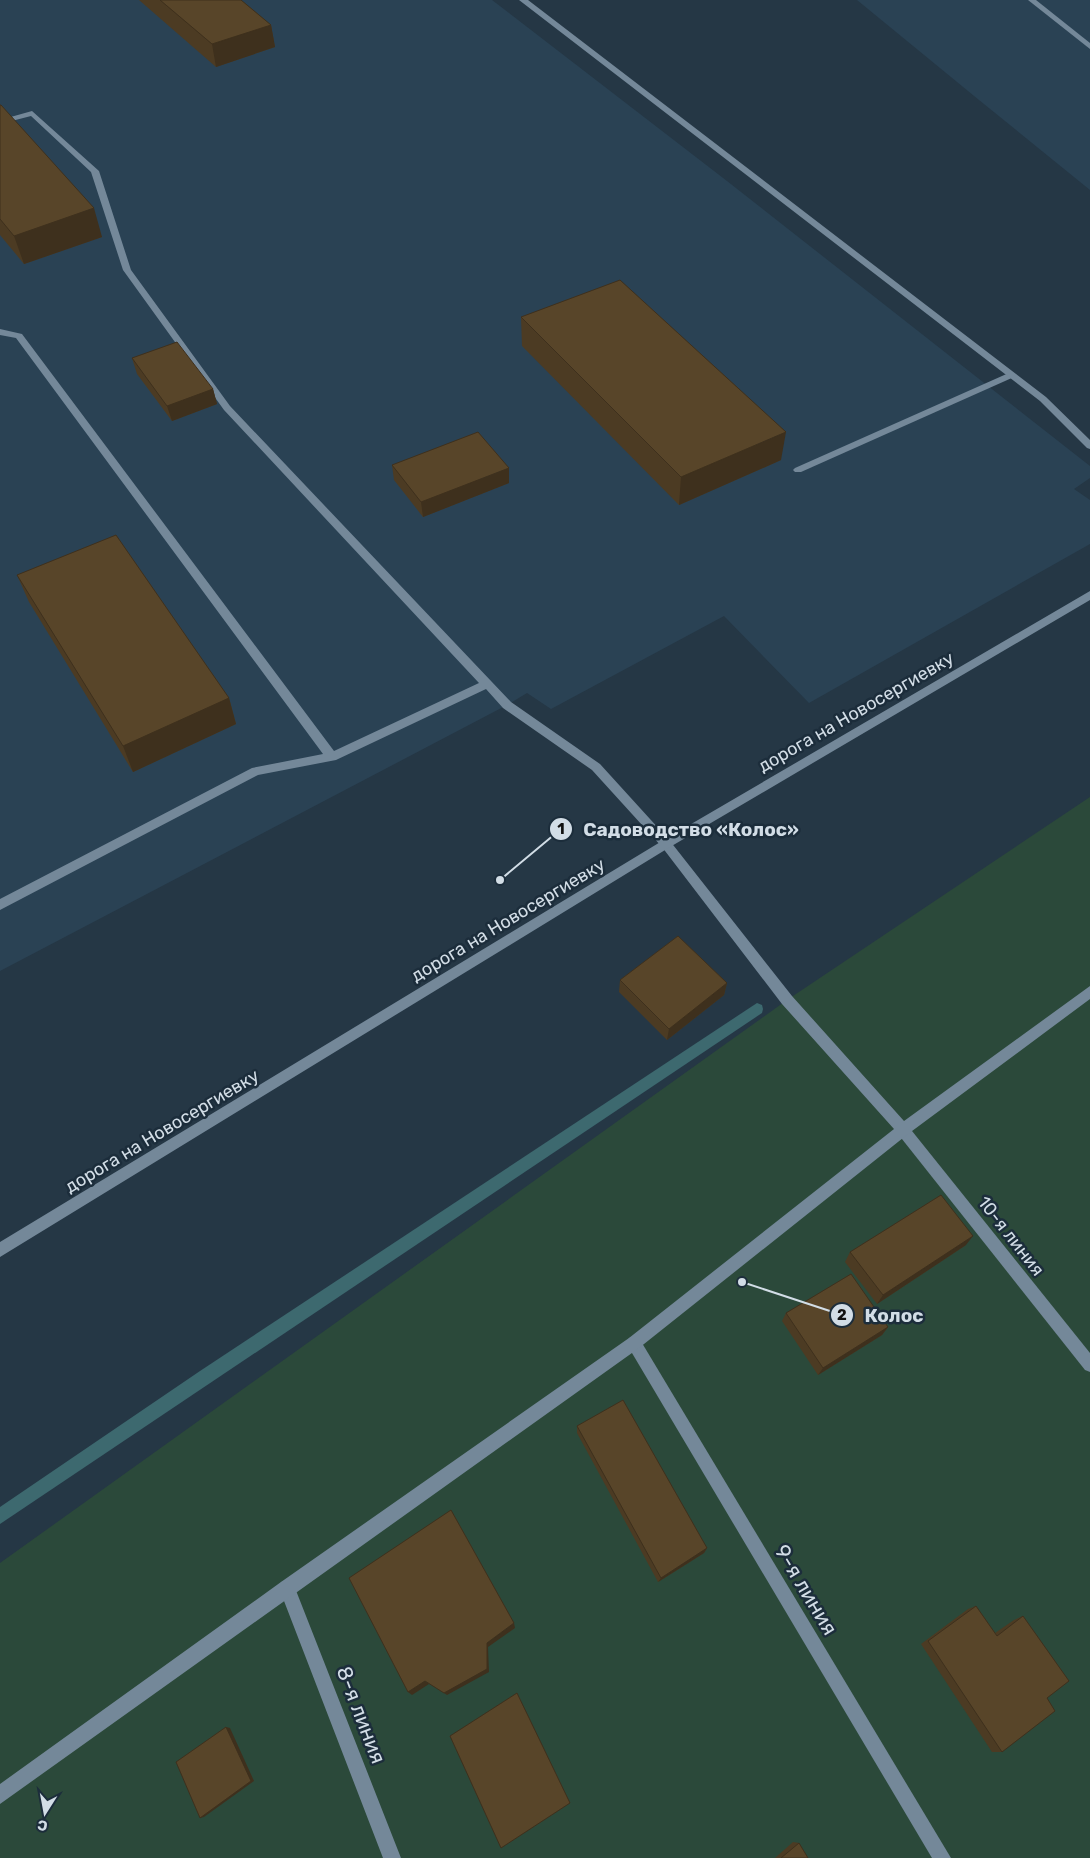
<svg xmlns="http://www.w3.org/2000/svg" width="1090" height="1858" font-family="Rubik,sans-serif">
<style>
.built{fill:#2a4254}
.green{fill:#2b493a}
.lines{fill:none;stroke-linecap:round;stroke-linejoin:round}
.stream{fill:#3d696f;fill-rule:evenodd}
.lane{fill:#748899;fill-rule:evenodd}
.street{fill:#748899;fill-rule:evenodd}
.secondary{fill:#748899;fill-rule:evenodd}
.wall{fill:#4c3b23}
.shaded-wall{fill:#3e301d}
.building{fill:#584529;stroke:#3e301d}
.labels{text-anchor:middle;stroke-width:5;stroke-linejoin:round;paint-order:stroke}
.street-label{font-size:18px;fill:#d2dde6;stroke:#1c2d3b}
.near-street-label{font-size:21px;fill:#d2dde6;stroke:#1c2d3b}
.leader{fill:none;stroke:#d2dde6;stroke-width:2}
.callout-dot{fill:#d2dde6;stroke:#1c2d3b;stroke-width:2}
.mark-label{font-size:15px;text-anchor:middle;font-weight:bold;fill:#111}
.callout-label{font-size:19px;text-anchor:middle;font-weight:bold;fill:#d2dde6;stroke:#1c2d3b;stroke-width:5;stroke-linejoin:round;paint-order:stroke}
</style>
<rect width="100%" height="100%" fill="#253745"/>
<g class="built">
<path d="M0 0H492L727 181 1090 466V478L1074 489 1090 500V544L809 703 724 616 551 709 527 693 507 705 0 971Z"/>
<path d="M857 0H1090V190L979 100Z"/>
</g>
<path class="green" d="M1090 797V1858H0V1563L787 1000Z"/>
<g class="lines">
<path class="stream" d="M757 1003 762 1005 763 1009 762 1013 0 1524V1507L200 1371Z"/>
<g class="lane">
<path d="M1028 0H1036L1090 43V49Z"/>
<path d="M32 111 99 171 131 270 230 406 511 702 600 764 670 841 672 844 670 847H662L592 770 503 708 486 689 336 760 258 775 0 910V899L252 768 323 754 16 338 0 335V329L22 334 334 751 479 683 224 410 123 270 91 172 31 116 0 124V120Z"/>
<path d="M1011 372 1016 375 1014 377 801 472H795L793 470 795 468Z"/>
<path d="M903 1124 908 1126 1090 1353V1372L1085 1370 898 1134 896 1130 898 1126Z"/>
<path d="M634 1336 639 1338 951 1858H932L629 1348 627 1343 629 1338Z"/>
<path d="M287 1580 293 1582 295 1588 401 1858H383L279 1588 281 1582Z"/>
</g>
<g class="street">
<path d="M519 0H528L1046 397 1090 440V449L1087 448 1040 401Z"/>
<path d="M666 839 670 841 792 996 904 1121 1090 986V999L908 1134 639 1348 0 1804V1784L281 1582 629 1338 894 1129 782 1004 662 847 660 844 662 841Z"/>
</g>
<path class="secondary" d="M1090 591V600L670 847 0 1257V1242L662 841Z"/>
</g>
<g class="wall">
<path d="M139 0H241L271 25 275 47 216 67Z"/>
<path d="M0 105 102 237 24 264 0 235Z"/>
<path d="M521 317 781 460 679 505 522 346Z"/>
<path d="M132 358 213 389 217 404 172 421 137 374Z"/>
<path d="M392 465 509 483 423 517 394 480Z"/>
<path d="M17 575 229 698 236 724 133 772 29 602Z"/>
<path d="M620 980 727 983 724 995 667 1040 619 992Z"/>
<path d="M966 1245 877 1304 845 1262 850 1252Z"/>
<path d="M786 1313 888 1327 882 1335 818 1375 782 1321Z"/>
<path d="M577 1426 707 1548 704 1553 658 1582 577 1433Z"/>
<path d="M976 1606 995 1633 1014 1620 1023 1616 1047 1698 1002 1752H992L921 1644 968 1609Z"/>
<path d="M793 1842 799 1843 808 1858H775Z"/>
</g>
<g class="shaded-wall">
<path d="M271 25 275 47 216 67 212 44Z"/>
<path d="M94 208 102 237 24 264 14 236Z"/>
<path d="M213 389 217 404 172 421 167 406Z"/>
<path d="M786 432 781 460 679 505 681 477Z"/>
<path d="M509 468V483L423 517 421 502Z"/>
<path d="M229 698 236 724 133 772 123 746Z"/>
<path d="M727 983 724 995 667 1040 669 1029Z"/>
<path d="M973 1236 966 1245 877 1304 883 1295Z"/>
<path d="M888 1327 882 1335 818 1375 823 1368Z"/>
<path d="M707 1548 704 1553 658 1582 661 1578Z"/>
<path d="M514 1623 515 1628 488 1647 489 1672 447 1695 444 1693 487 1643Z"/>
<path d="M425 1681 429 1684 412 1695 408 1692Z"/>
<path d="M226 1727 230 1728 254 1781 204 1817 200 1818Z"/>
</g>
<g class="building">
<path d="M160 0H241L271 25 212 44Z"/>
<path d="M0 105H1L94 208 14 236 0 219Z"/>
<path d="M620 280 786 432 681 477 521 317Z"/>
<path d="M177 342 213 389 167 406 132 358Z"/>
<path d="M478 432 509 468 421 502 392 465Z"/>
<path d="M116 535 229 698 123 746 17 575Z"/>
<path d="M678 936 727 983 669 1029 620 980Z"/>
<path d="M941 1195 973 1236 883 1295 850 1252Z"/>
<path d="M851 1274 888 1327 823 1368 786 1313Z"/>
<path d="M623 1400 707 1548 661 1578 577 1426Z"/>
<path d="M451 1510 514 1623 487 1643V1669L444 1693 425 1681 408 1692 349 1578Z"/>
<path d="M976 1606 997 1636 1023 1616 1069 1681 1047 1698 1055 1711 1002 1752 928 1641Z"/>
<path d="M517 1693 570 1803 501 1848 450 1736Z"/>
<path d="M226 1727 251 1781 200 1818 176 1762Z"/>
<path d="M799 1843 808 1858H781Z"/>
</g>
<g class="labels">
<g class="street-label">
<text transform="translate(856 712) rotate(-30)" y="6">дорога на Новосергиевку</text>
<text transform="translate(508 920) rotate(-31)" y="6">дорога на Новосергиевку</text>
<text transform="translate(162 1131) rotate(-31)" y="6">дорога на Новосергиевку</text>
<text transform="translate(1011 1236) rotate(52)" y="6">10-я линия</text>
</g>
<g class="near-street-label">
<text transform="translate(806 1590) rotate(59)" y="7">9-я линия</text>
<text transform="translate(361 1715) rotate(69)" y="7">8-я линия</text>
</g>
</g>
<path class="leader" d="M500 880L561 829M742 1282L842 1315"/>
<g class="callout-dot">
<circle cx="500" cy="880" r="5"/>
<circle cx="742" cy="1282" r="5"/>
<circle cx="561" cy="829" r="12"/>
<circle cx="842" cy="1315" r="12"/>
</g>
<g class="mark-label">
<text x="561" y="834">1</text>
<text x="842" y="1320">2</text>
</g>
<g class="callout-label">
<text x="691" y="836">Садоводство «Колос»</text>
<text x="894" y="1322">Колос</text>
</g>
<g transform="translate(45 1813) rotate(191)" stroke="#1c2d3b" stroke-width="4" paint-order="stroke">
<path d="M0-4L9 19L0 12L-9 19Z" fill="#d2dde6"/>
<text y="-8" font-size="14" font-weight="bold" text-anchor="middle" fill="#d2dde6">С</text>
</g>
</svg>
